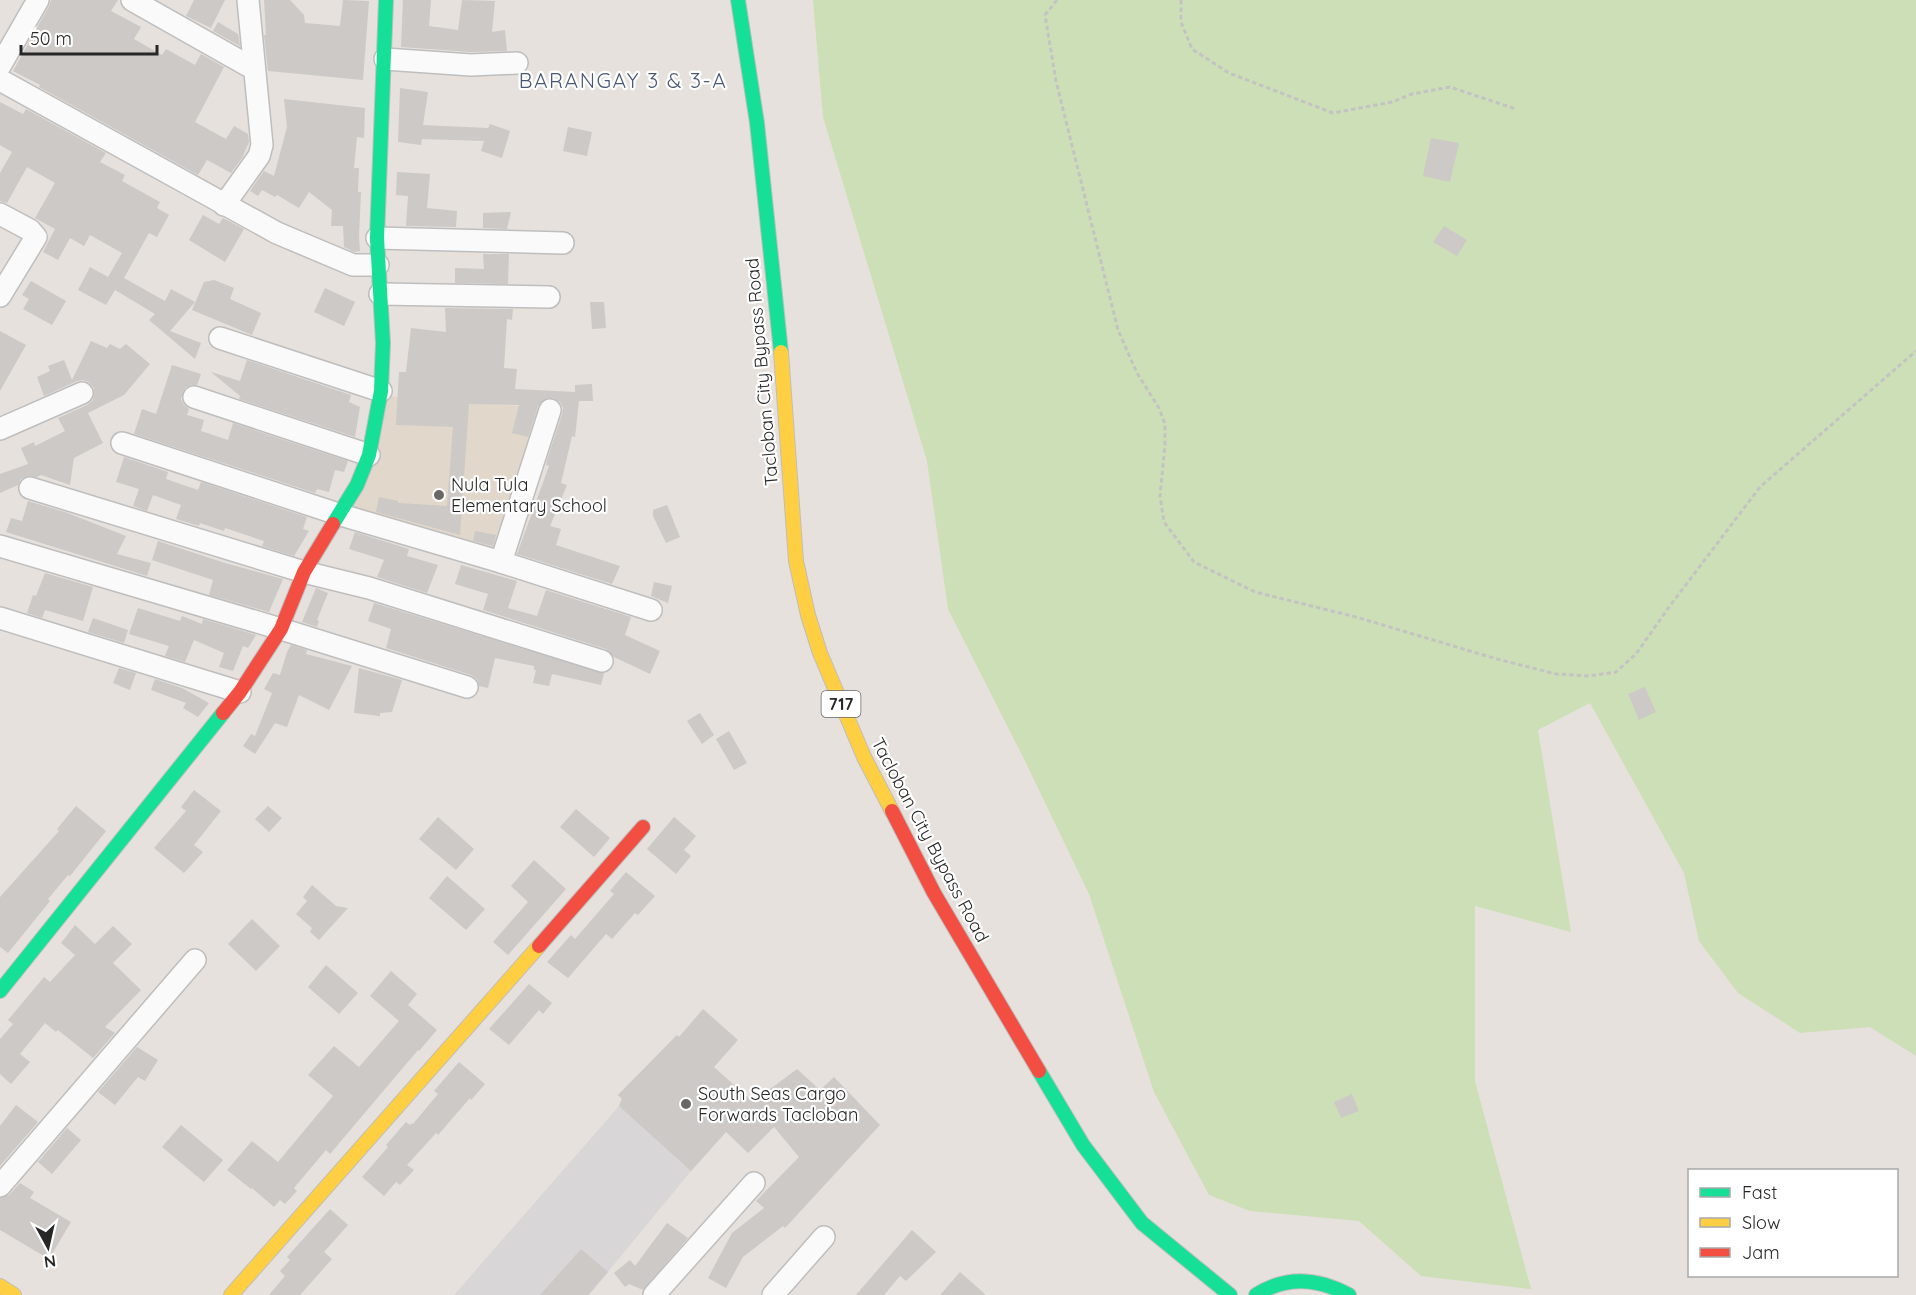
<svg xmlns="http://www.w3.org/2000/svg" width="1916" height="1295" font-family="Quicksand,sans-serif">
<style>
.industrial{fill:#d9d6d8}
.education{fill:#e1d7cb}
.green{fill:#cddfb6}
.building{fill:#ccc9c6}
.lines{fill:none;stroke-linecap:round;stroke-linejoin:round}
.street-casing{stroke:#bfbebe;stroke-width:24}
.fast-casing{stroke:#bfbebe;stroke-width:16}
.slow-casing{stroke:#bfbebe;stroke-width:16}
.jam-casing{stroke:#bfbebe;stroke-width:16}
.path{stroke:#c4c3c3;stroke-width:3;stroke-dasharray:4.5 3;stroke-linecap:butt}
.street{stroke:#fbfafa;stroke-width:21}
.fast{stroke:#16e098;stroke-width:14}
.slow{stroke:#ffcf43;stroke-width:14}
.jam{stroke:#f24e42;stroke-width:14}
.poi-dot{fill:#6a6866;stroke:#fff;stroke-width:2}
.labels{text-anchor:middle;stroke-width:4.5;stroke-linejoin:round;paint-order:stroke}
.shield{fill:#fff;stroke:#686868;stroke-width:1.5}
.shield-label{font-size:16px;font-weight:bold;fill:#272727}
.street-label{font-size:18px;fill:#272727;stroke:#fff}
.poi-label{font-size:18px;fill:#272727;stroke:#fff;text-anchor:start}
.quarter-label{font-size:21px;letter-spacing:1.5px;fill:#4a5875;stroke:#fff}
</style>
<rect width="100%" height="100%" fill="#e6e1dc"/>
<path class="industrial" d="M677 1035 753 1102 691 1171 589 1295H454L619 1106 622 1099 618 1095Z"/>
<path class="education" d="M385 396 544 408 500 559 351 513Z"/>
<path class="green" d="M813 0H1916V1056L1870 1027 1800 1033 1738 993 1699 941 1684 873 1590 703 1538 730 1571 932 1475 906V1081L1531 1289 1421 1276 1359 1221 1250 1211 1209 1195 1154 1092 1089 894 1025 761 948 609 927 461 823 117Z"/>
<g class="building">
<path d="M51 0H118L111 11 141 27 134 39 162 55 166 49 195 65 201 54 224 67 195 122 226 139 234 126 248 134 249 142 242 158 231 173 207 160 198 175 39 87 40 85 13 71 49 6Z"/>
<path d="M194 0H225L211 28 186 16Z"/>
<path d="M264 0H290L304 15 305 23 340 26 343 0 369 1 363 80 268 71 264 35H266Z"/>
<path d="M403 0H431L429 26 458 30 462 0 495 1 492 32 505 30 507 51 471 52 401 47Z"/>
<path d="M218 22 238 34 240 46 213 31Z"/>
<path d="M400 88 428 92 423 125 488 128 490 124 510 131 502 158 481 151 484 141 422 139 421 145 398 142Z"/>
<path d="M284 99 365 108 364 138 357 137 354 168H359L358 192H361L359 236 360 251 354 252 344 247 343 226H331L332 210 309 192 299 208 277 195 275 197 262 190 258 196 250 191 264 171 274 176 287 127Z"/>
<path d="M0 102 23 114 26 109 106 153 100 162 125 175 122 181 160 202 157 208 169 215 157 237 149 233 124 278 165 301 171 289 195 302 170 331 201 343 195 359 149 320 155 314 115 290 106 305 78 290 90 267 108 277 122 253 90 235 84 246 70 238 58 260 43 252 55 229 35 218 55 183 27 167 7 203 0 201V173L12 152 0 145Z"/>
<path d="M568 127 592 132 587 156 563 151Z"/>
<path d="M1431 138 1459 143 1450 182 1423 176Z"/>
<path d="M397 172 430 174 427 208 457 211 456 227 406 226 408 196 396 195Z"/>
<path d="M511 212 507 229 483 228V213Z"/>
<path d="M203 215 219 224 223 218 244 229 225 262 189 240Z"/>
<path d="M1444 226 1467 240 1457 256 1433 242Z"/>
<path d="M483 254H509L508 284 455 283V268L484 269Z"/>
<path d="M214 280 234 288 230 299 261 313 252 335 192 310 204 282Z"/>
<path d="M31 281 66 301 52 325 23 309 29 299 22 295Z"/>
<path d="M325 288 355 302 344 326 314 312Z"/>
<path d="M590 302H604L606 328 592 329Z"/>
<path d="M445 308 513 309 512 320 507 319 504 368 517 369 515 389 575 392V385L592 384 593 401H579L575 437 572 436 561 483 567 485 550 526 561 529 556 545 620 566 612 584 517 554 549 466 546 465 547 460 562 414 563 408 560 402 553 398H547L538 406 528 437 512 433 519 405 469 404 460 535 376 512 379 497 398 501V503L447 506 453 427 396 425 399 372H406L411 328 446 332Z"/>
<path d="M0 331 26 345 0 391Z"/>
<path d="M91 341 107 348 110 344 120 349 126 344 150 364 124 395 88 413 103 443 74 458 70 485 41 475 37 477 28 476 21 479 18 485 0 493V474L28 464 21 448 34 442 35 446 65 431 58 418 87 405 93 400 94 388 89 382 83 380 77 381 44 396 37 377 50 371 48 366 64 360 72 380Z"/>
<path d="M247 360 351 395 349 402 360 407 355 437 239 399 240 396 211 372 240 381Z"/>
<path d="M172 365 201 374 197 385H191L185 388 181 399 184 405 189 409 187 415 204 420 201 431 228 440 233 423 348 461 344 472 335 470 329 492 317 489 315 493 134 434 142 409 156 414Z"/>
<path d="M124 457 168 472 166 479 198 490 201 482 307 517 303 529 309 531 294 556 262 546 264 541 225 528 224 531 200 523 199 526 176 519 181 505 153 495 147 511 133 506 139 489 116 482Z"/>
<path d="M28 501 65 512 126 536 117 554 151 563 147 576 6 532 11 518 22 521Z"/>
<path d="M667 505 680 537 666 543 653 516V510Z"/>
<path d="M475 531 496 535 493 546 473 541Z"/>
<path d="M355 532 409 549 407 556 438 565 427 593 377 577 384 560 349 549Z"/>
<path d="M158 541 225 563 283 579 269 612 209 595 213 580 152 560Z"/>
<path d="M461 565 517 581 508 608 537 616 546 590 631 617 625 635 660 651 650 674 614 657 606 649 483 610 488 594 455 584Z"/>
<path d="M45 573 93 587 83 621 45 610 42 618 27 613 33 595 36 596Z"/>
<path d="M654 582 672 586 668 603 651 596Z"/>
<path d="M316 588 328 593 317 620 319 621 317 627 302 622Z"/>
<path d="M374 603 604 673 601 685 552 674 549 686 533 683 536 670H534V666L495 658 488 688 479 686 477 679 471 675 386 648 391 629 368 621Z"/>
<path d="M138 608 180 621 182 616 202 624 203 619 256 635 248 648 243 646 233 671 219 667 224 653 194 640 185 662 165 656 169 646 129 634Z"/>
<path d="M93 618 128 630 124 643 88 632Z"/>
<path d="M291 645 307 650 306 654 352 666 329 710 299 695 287 727 275 723 255 754 243 746 251 734 255 736 272 693 264 689 273 673 280 675 287 652Z"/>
<path d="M119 668 136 673 130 690 113 683Z"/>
<path d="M359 668 402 680 392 712 380 713V716L354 713Z"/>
<path d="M155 679 182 688 209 703 198 717 183 708 186 703 151 690Z"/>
<path d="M1645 687 1656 712 1639 720 1628 694Z"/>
<path d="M700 713 714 735 702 744 687 721Z"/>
<path d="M729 731 747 763 734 770 716 739Z"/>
<path d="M194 790 221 811 194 845 203 852 184 873 154 848 186 811 181 807Z"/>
<path d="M76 806 106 831 70 876 68 875 48 899 50 901 8 953 0 947V897L59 831 57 829Z"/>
<path d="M268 806 282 818 269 832 255 819Z"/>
<path d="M576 809 610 838 594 857 560 827Z"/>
<path d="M438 817 474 849 456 870 419 839Z"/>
<path d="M674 817 696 836 684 850 691 856 676 874 647 849Z"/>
<path d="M534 860 566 889 508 955 493 942 528 902 511 886Z"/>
<path d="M626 872 655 896 638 915 635 913 612 939 606 934 568 978 547 962 571 935 575 939 614 894 610 891Z"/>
<path d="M447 876 485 909 466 930 429 898Z"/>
<path d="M312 885 336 906 348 908 319 940 310 932 312 928 296 914 307 901 303 897Z"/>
<path d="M252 919 280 946 256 971 228 944Z"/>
<path d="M75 925 95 944 113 926 132 944 113 963 141 990 105 1027 115 1033 93 1058 58 1030 56 1032 45 1023 20 1054 30 1062 11 1084 0 1074V1039L13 1024 8 1020 44 977 50 982 75 955 61 943Z"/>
<path d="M326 965 358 993 339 1014 308 987Z"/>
<path d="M391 971 417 994 408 1005 437 1030 419 1051 418 1050 330 1154 326 1150 294 1188 297 1191 285 1204 280 1200 274 1207 252 1188 251 1189 227 1170 252 1141 278 1162 333 1096 308 1075 334 1046 359 1067 399 1021 370 996Z"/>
<path d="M529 984 552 1003 543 1014 539 1010 509 1045 489 1029Z"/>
<path d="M703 1009 738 1040 714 1067 753 1102 797 1069 820 1090 834 1077 880 1125 785 1228 783 1226 743 1257 726 1288 708 1278 732 1233 764 1208 756 1201 799 1157 774 1127 748 1153 726 1132 691 1171 619 1106 622 1099 618 1095 677 1035 679 1037Z"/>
<path d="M137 1047 158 1060 145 1081 138 1077 115 1105 98 1092Z"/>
<path d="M459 1062 485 1084 471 1100 470 1098 438 1135 436 1133 407 1165 414 1170 400 1185 396 1182 384 1196 362 1177 388 1147 386 1145 406 1122 410 1125 412 1123 413 1124 438 1094 434 1091Z"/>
<path d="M1352 1094 1359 1111 1341 1118 1334 1102Z"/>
<path d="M16 1105 38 1122 0 1166V1126Z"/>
<path d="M181 1125 223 1160 204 1182 162 1147Z"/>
<path d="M67 1128 81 1140 52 1174 38 1162Z"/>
<path d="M20 1183 34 1192 30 1198 71 1222 49 1259 0 1230V1198L9 1195Z"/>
<path d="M330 1209 348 1225 324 1252 332 1259 300 1295H269L285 1276 280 1271 290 1260 287 1257Z"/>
<path d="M667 1223 688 1238 643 1290 629 1284 625 1287 614 1273 630 1260 635 1266Z"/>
<path d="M912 1230 936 1252 906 1281 900 1276 884 1295H856Z"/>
<path d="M581 1249 608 1272 588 1295H540Z"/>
<path d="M960 1272 986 1295H940Z"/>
</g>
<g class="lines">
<defs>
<g id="street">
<path d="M132 0 254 69"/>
<path d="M385 59 471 65 517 63"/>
<path d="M0 66 38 0"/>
<path d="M0 80 277 233 353 265H378"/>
<path d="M224 205 259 156 262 145 248 0"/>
<path d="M0 214 30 230 36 237 0 296"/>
<path d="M377 238 563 243"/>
<path d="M380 294 549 297"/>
<path d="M220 338 381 391"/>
<path d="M194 397 369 455"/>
<path d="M0 429 82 393"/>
<path d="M122 443 341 515 501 562 651 610"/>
<path d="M30 488 304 572 369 588 602 661"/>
<path d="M0 546 281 629 467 687"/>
<path d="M501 562 550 410"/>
<path d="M0 618 240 692"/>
<path d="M0 1186 195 960"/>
<path d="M654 1295 754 1183"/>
<path d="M773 1295 824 1237"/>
</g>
<g id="fast">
<path d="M738 0 757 123 781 352"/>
<path d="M333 524 357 485 369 455 381 391 383 343 377 238 386 0"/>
<path d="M0 991 223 713"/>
<path d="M1039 1071 1083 1145 1142 1223 1230 1295"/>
<path d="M1256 1295C1287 1275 1318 1278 1349 1295"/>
</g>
<g id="slow">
<path d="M781 352 796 561 808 615 820 653 864 757 892 811"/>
<path d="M0 1286 14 1295"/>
<path d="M231 1295 539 946"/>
</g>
<g id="jam">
<path d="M223 713 240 692 281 629 304 572 333 524"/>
<path d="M892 811 934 893 1039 1071"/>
<path d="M539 946 643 827"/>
</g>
</defs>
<use href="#street" class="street-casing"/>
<use href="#fast" class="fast-casing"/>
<use href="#slow" class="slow-casing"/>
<use href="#jam" class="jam-casing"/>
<g class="path">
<path d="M1057 0 1045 15 1056 81 1118 330 1137 373 1159 408 1165 424V445L1160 496 1164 522 1194 562 1255 592 1356 617 1497 659 1556 674 1589 676 1616 672 1636 654 1669 607 1760 487 1916 351"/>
<path d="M1181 0V22L1192 49 1229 73 1333 113 1392 102 1412 94 1450 87 1516 109"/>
</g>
<use href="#street" class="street"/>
<use href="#fast" class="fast"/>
<use href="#slow" class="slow"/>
<use href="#jam" class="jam"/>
</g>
<g class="poi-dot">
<circle cx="439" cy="495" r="6"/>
<circle cx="686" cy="1104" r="6"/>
</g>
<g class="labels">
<rect class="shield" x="821.5" y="691" width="39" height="26" rx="4.5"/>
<g class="shield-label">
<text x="841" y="710">717</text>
</g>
<g class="street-label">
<text transform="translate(762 372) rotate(-95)" y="6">Tacloban City Bypass Road</text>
<text transform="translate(930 840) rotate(62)" y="6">Tacloban City Bypass Road</text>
</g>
<g class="poi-label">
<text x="451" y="491">Nula Tula<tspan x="451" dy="21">Elementary School</tspan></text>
<text x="698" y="1100">South Seas Cargo<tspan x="698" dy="21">Forwards Tacloban</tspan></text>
</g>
<g class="quarter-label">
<text x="623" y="88">BARANGAY 3 &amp; 3-A</text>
</g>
</g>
<rect x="1688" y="1169" width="210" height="108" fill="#ffffff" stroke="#a9a9a9" stroke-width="1.5"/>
<rect x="1700" y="1188" width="30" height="9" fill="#16e098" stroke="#a9a9a9" stroke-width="1.5"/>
<text x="1742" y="1199" font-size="18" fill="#272727">Fast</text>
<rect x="1700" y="1218" width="30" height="9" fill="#ffcf43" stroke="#a9a9a9" stroke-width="1.5"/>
<text x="1742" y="1229" font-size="18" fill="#272727">Slow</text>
<rect x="1700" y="1248" width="30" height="9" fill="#f24e42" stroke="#a9a9a9" stroke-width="1.5"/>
<text x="1742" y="1259" font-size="18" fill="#272727">Jam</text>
<g transform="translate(48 1247) rotate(172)" stroke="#ffffff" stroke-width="4.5" paint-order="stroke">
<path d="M0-4.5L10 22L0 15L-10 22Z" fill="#272727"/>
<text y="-9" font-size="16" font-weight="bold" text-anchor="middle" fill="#272727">N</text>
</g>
<path d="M21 45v9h136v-9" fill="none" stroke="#272727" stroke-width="3"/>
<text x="30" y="45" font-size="18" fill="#272727" stroke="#ffffff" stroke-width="4.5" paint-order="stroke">50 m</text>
</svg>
